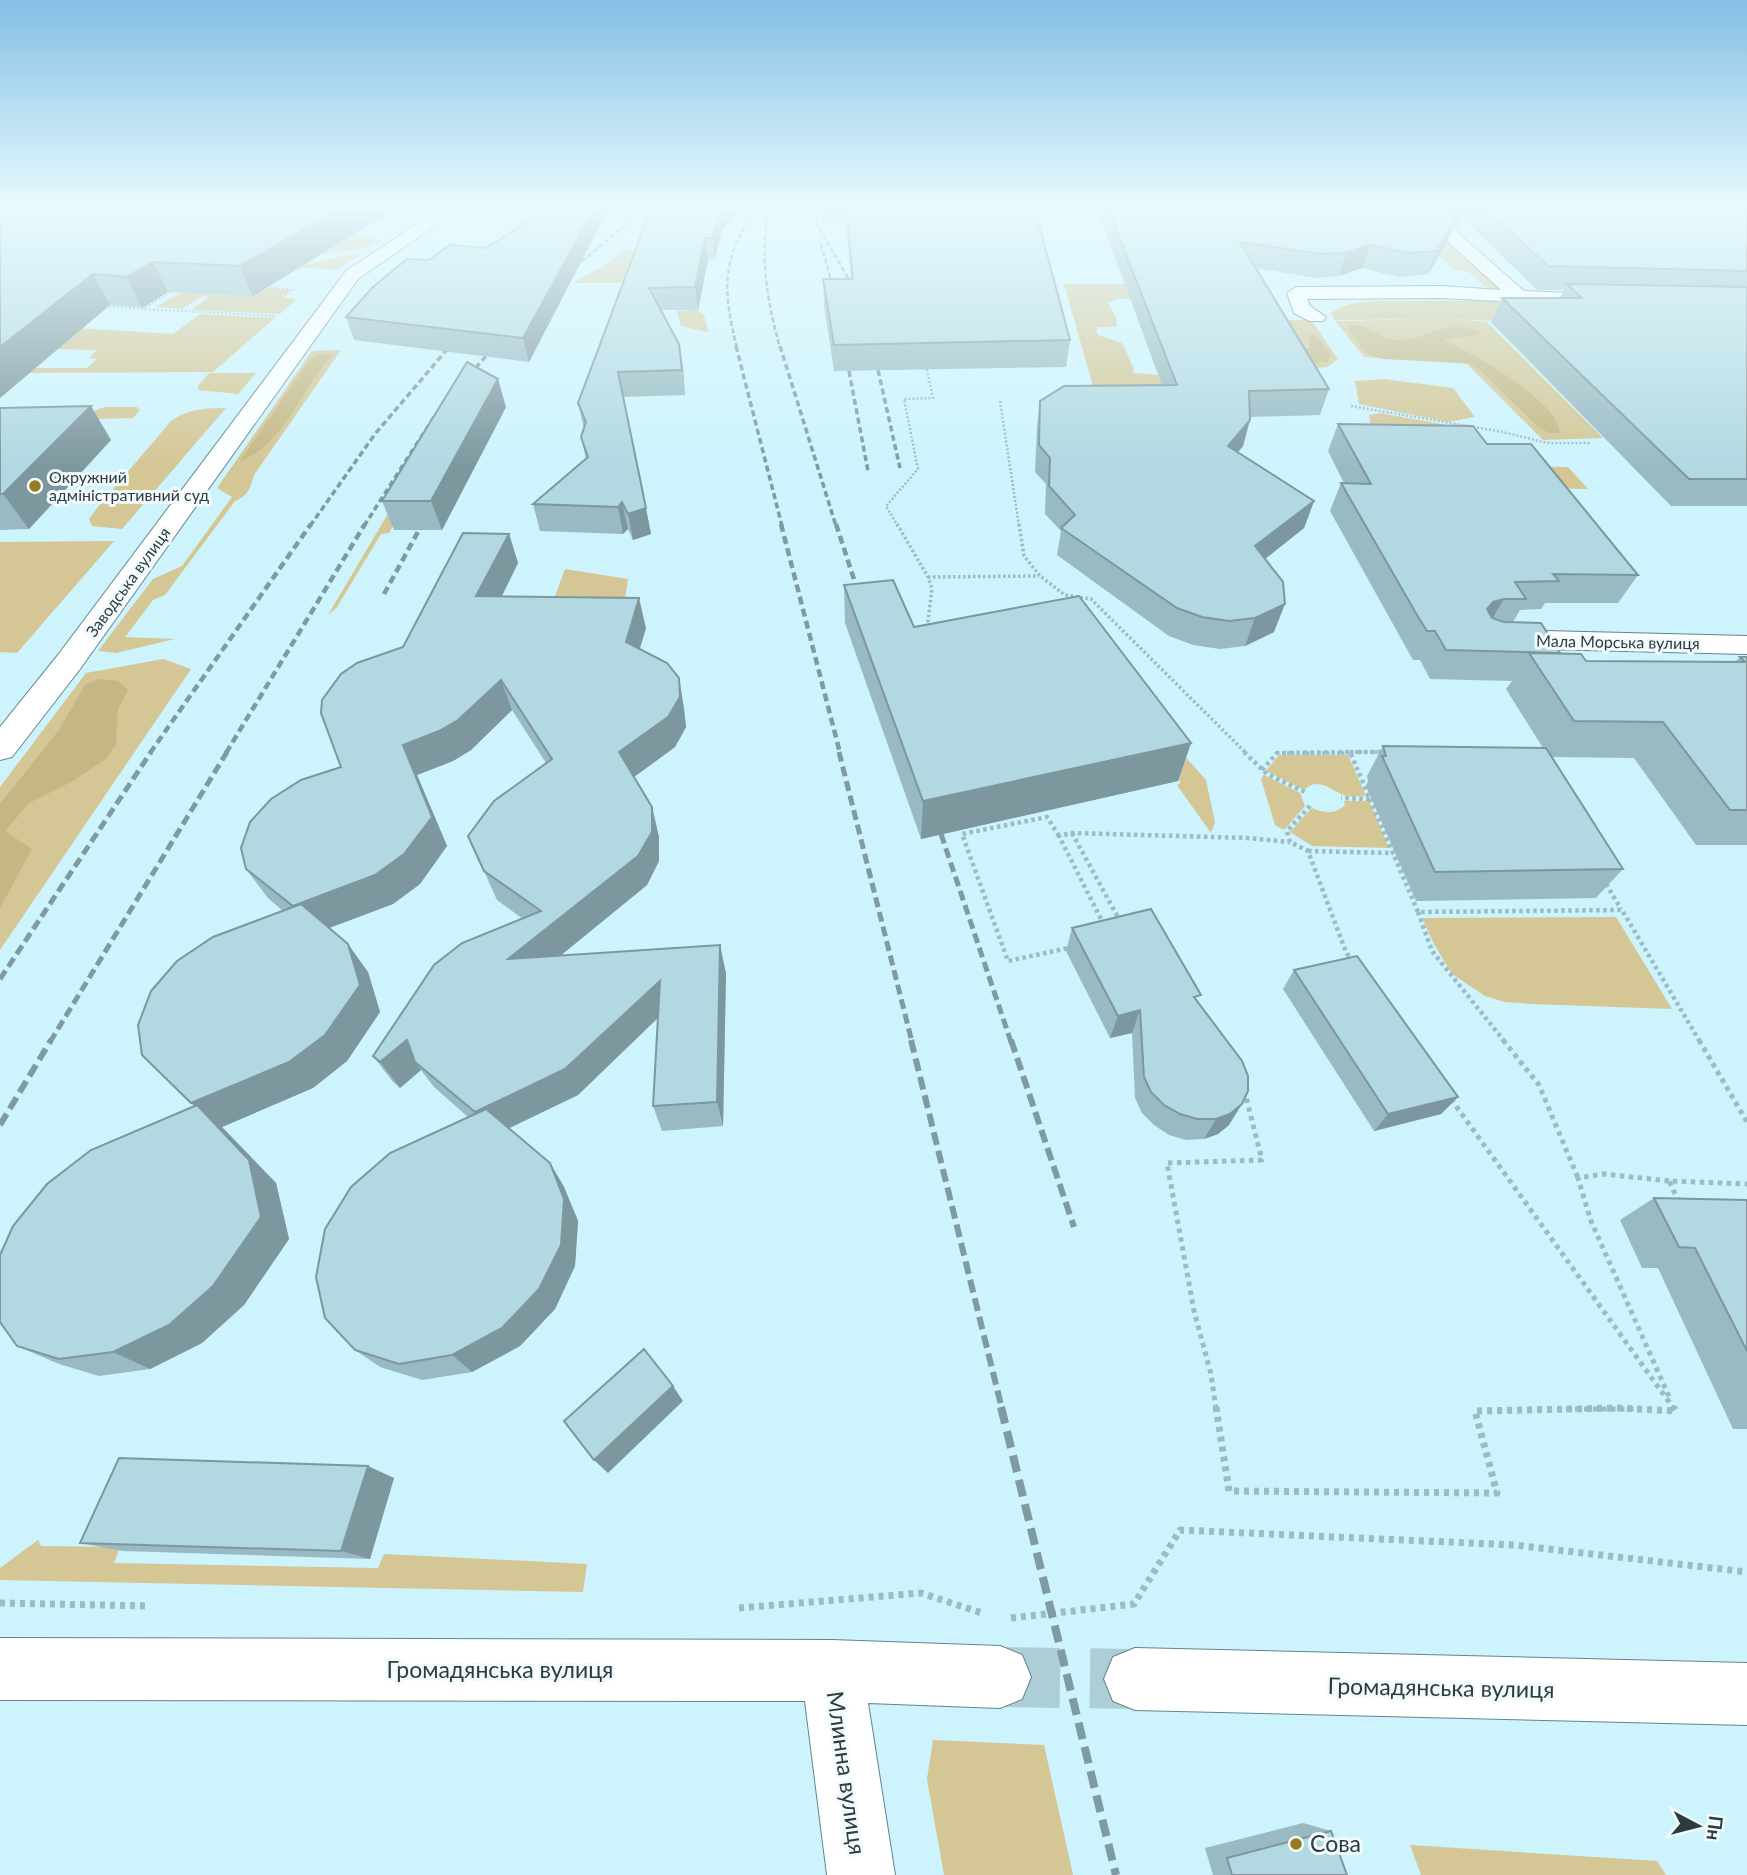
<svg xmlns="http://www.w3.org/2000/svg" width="1747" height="1875" font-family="Lato,sans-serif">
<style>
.green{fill:#d4c695}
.forest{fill:#c5b783}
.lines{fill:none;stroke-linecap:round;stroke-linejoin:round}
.minor-tunnel{stroke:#adced6;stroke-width:60;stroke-dasharray:60 30;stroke-linecap:butt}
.minor-casing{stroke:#61858d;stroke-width:2}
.path-far5{stroke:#9cbbc3;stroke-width:2;stroke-dasharray:2 2;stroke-linecap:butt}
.path-far4{stroke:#9cbbc3;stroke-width:2.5;stroke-dasharray:2 2;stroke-linecap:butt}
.path-far3{stroke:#9cbbc3;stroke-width:3.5;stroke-dasharray:2.5 2.5;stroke-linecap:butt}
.path-far2{stroke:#9cbbc3;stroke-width:4.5;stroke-dasharray:3.5 3.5;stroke-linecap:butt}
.path-far1{stroke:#9cbbc3;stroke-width:5;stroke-dasharray:4.5 4.5;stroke-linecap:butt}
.path{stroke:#9cbbc3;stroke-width:7;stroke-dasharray:5 5;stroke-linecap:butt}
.minor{fill:#fff;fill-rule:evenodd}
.rail-far5{stroke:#7f9aa0;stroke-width:2.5;stroke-dasharray:5 2.5;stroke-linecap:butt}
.rail-far4{stroke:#7f9aa0;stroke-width:3.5;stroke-dasharray:6 3.5;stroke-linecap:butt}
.rail-far3{stroke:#7f9aa0;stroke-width:4.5;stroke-dasharray:8 4.5;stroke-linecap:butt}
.rail-far2{stroke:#7f9aa0;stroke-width:5;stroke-dasharray:10 5;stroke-linecap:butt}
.rail-far1{stroke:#7f9aa0;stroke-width:6;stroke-dasharray:13 6;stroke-linecap:butt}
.rail{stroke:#7f9aa0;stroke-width:8;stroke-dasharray:17 8;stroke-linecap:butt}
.wall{fill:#99bac2}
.shaded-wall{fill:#7d979e}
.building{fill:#b2d8e1;stroke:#7d979e;stroke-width:2}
.poi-dot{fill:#927b21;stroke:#f2fafc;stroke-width:2.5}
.labels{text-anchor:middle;stroke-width:6;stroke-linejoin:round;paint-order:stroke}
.far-poi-label{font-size:16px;fill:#2d3c40;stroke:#f2fafc;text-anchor:start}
.far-street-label{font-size:16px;fill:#2d3c40;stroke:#f2fafc}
.near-street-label{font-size:23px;fill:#2d3c40;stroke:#f2fafc}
.near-poi-label{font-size:23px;fill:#2d3c40;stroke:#f2fafc;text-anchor:start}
</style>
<rect width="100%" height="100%" fill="#cdf3fc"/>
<g class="green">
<path d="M1431 226 1503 290 1488 289 1468 271 1455 270 1424 243Z"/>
<path d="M324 231 358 234 381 241 369 248 323 254 353 236Z"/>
<path d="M620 250 664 253 627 283H573L613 260Z"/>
<path d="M364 252 336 270 235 262 231 258 307 264Z"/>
<path d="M214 283 292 290 283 298 297 299 280 314 191 310 209 297 203 296 182 309 156 307 176 295Z"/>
<path d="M1064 284H1250L1193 298 1118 299 1108 302 1117 320 1116 327H1098L1096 332 1098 335 1122 343 1134 369 1133 373 1184 377H1296L1095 393Z"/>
<path d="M1415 301H1512L1747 321 1497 314 1491 309 1501 321 1452 319 1487 322 1603 438 1543 440 1467 364 1364 357 1335 321 1435 319 1334 320 1331 313C1353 297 1389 302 1415 301Z"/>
<path d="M697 310 704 315 708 332 681 326 677 311Z"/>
<path d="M200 314 275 318 213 372 0 373V368H87L97 359 89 358 97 350 46 349 77 328 173 334Z"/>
<path d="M1276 320H1311L1338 359 1327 367 1306 369Z"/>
<path d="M341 350 254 475C251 487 247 497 235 501L165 595 153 600 125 637 175 639 116 653 98 651 153 579 182 566 232 497 217 488 312 351Z"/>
<path d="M209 373H256L238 394 198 390V386Z"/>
<path d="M481 374 389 533 381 534 337 607 328 615 431 441Z"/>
<path d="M1384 379 1453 388 1475 417 1448 422 1359 404 1355 381Z"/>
<path d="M105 407H137L140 410 133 418 69 420Z"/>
<path d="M226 408 122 529 92 526 89 519 98 507 171 421C188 409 204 408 226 408Z"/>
<path d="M1380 413 1458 427 1371 429 1369 415Z"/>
<path d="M1494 466 1568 467 1588 489 1486 487Z"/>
<path d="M114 541 17 653 0 652V542Z"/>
<path d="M565 569 628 579 624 605 551 607Z"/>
<path d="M1082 642 1206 780 1215 822 1211 833 1177 785 1181 783Z"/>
<path d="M163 659 191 669 0 950V787L86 673Z"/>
<path d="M1279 755H1348L1366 796C1360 796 1353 797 1347 796 1333 793 1320 775 1304 790L1266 771Z"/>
<path d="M1264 775 1300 793 1305 806 1284 830 1275 825 1261 779Z"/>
<path d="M1344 801H1369L1389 848 1312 846 1290 832 1312 808C1324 813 1335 815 1345 805Z"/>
<path d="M1616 917 1672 1009 1532 1004 1505 1002 1485 996 1452 974 1434 944 1422 918Z"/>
<path d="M38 1540 41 1546 120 1547 114 1563 378 1568 384 1554 587 1564 583 1592 0 1580V1568Z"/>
<path d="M933 1740 1044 1745 1073 1875H944L927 1779Z"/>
<path d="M1410 1845 1657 1861 1666 1875H1421Z"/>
</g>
<g class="forest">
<path d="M1355 325C1372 326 1380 340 1396 340 1428 340 1445 318 1478 332V335L1443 340C1471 352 1558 400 1560 433H1549L1538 427 1480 370 1468 363 1382 359 1365 352 1348 329V326Z"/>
<path d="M1310 334 1316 335 1330 354 1328 362H1309L1304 349 1310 348Z"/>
<path d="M319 354 333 355C301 387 286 444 240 461L308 362Z"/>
<path d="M99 679 118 681 128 690 118 709 116 744 106 759 73 781 29 803 5 831 32 849 0 908V804L59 730 85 685Z"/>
</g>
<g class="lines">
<path class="minor-tunnel" d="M1000 1677 1135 1679"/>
<defs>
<g id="minor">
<path d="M444 206H463L358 279 80 669 12 757 0 760V727L58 655 346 271Z"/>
<path d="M1409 206H1427L1524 291 1570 293 1579 299 1570 305 1442 298 1307 299 1310 306 1326 317 1323 321H1309L1294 313 1287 293 1296 287 1442 286 1501 290Z"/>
<path d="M1501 630 1747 636V654L1501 648 1491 645 1486 639 1491 633Z"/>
<path d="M0 1638 832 1640 1000 1646 1022 1655 1031 1677 1022 1699 1000 1708 868 1703 895 1875H827L805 1701 0 1700Z"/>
<path d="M1135 1648 1747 1663V1725L1135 1710 1113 1701 1104 1679 1113 1657Z"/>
</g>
</defs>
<use href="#minor" class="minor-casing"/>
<g class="path-far5">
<path d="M266 287 295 290"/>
<path d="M174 290 142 309 275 316"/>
<path d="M105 306 142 309"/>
</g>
<g class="path-far4">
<path d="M1000 401 1019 526"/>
<path d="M1351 406 1503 432 1547 443H1590"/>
<path d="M898 526 886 506 918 469 904 399 933 398 926 366"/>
</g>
<g class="path-far3">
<path d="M897 524 928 577 932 589 927 628"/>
<path d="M1019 524 1024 556 1040 576 1065 595 1091 599 1246 753"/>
<path d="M928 577 1039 576"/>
<path d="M1350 752H1382"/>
<path d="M1277 753H1351"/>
</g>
<g class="path-far2">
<path d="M1244 752 1267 774 1305 792"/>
<path d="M1350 752H1382"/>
<path d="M1262 770 1277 753 1350 752 1370 799 1341 798"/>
<path d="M1370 799 1418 912 1622 910 1700 1042"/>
<path d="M1310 806 1287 831 1290 842 1308 851 1346 952 1352 961"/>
<path d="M1072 833 1120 921"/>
<path d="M1059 836 1047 817 962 834 1008 961 1073 947"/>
<path d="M1308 851 1393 853"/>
<path d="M1606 884 1621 909"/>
<path d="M1418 912 1432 951 1505 1042"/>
<path d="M1104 925 1059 836 1072 833 1247 838 1290 842"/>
</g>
<g class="path-far1">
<path d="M1503 1040 1539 1085 1578 1178"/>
<path d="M1699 1040 1747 1122"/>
<path d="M1451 1099 1674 1409"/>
<path d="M1669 1181 1604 1174 1578 1178 1591 1221 1671 1401"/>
<path d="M1679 1202 1669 1181 1747 1184"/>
<path d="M1216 1409 1211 1374 1194 1311 1167 1163 1262 1160 1245 1093"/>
<path d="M1566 1409H1641"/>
</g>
<g class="path">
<path d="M1216 1407 1229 1491 1497 1493 1475 1411 1620 1408 1675 1411"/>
<path d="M1673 1407 1675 1410"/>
<path d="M0 1603 150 1606"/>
<path d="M739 1608 921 1593 985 1614"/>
<path d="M1011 1618 1134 1604 1180 1530 1514 1545 1747 1572"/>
</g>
<use href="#minor" class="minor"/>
<g class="rail-far5">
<path d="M769 206C759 254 767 301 780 348"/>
<path d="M812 215 859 297"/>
<path d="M592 222 615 206"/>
<path d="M821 244 836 298"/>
<path d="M570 271 648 206"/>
<path d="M448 348 457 338"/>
<path d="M494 348 498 343"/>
<path d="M737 348C722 289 721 256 759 206"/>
</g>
<g class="rail-far4">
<path d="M736 346 782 526"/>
<path d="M780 346 836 526"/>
<path d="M878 370 900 468"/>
<path d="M849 371 868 471"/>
<path d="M463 382 495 346"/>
<path d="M310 526 375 434 450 346"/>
<path d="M364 526 434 417"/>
</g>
<g class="rail-far3">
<path d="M781 524 840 753"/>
<path d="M836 524 861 601"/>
<path d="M384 594 419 530"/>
<path d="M150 753 311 524"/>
<path d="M226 753 365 524"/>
</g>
<g class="rail-far2">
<path d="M839 752 912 1042"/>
<path d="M941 834 1011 1042"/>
<path d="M0 979 151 752"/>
<path d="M50 1042 227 752"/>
</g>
<g class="rail-far1">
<path d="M911 1040 1002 1409"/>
<path d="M1011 1040 1074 1227"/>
<path d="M0 1125 51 1040"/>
</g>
<path class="rail" d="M1001 1407 1116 1875"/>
</g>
<g class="wall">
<path d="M0 206H400L253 296 168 292 142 308 110 305 0 398Z"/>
<path d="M552 206H610L529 362 354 340 346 317 429 260 486 248Z"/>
<path d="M652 206H746L722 230 715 259 708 260 698 310H661L679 344 685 395 623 397 651 534 633 540 628 529 623 534 540 531 533 504 586 459 581 437 584 429 578 403Z"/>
<path d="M822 206H1034L1070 340 1066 367 834 371 824 305 823 279H851L846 223H822Z"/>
<path d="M1096 206H1747V506H1671L1491 322 1502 298H1560L1564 290H1537L1462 217 1456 228 1454 226 1446 244 1428 274 1399 277 1362 268 1339 276 1315 278 1256 268 1329 389 1320 415 1250 417 1243 446 1238 452 1314 501 1304 528 1265 559 1274 632 1245 646 1220 649 1193 645 1169 636 1057 555 1061 531 1045 514 1046 484 1035 472 1037 427 1040 401 1162 385Z"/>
<path d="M506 407 442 530H394L382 501Z"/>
<path d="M0 408 111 440 29 529 0 530Z"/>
<path d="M1338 424 1487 444 1638 575 1618 603H1545L1541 609 1520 610 1513 622 1541 623 1559 654 1586 661 1735 662 1740 657H1747V845H1696L1634 758 1552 757 1623 869 1596 898 1416 901 1366 786 1368 781 1367 776 1383 746 1543 748 1506 689 1512 681 1430 679 1420 660H1413L1330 511 1341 483H1344L1328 451Z"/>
<path d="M509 534 518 563 502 596 646 628 639 649 679 678 684 709 686 727 675 747 634 777 652 807 659 837V861L647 885 560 956 726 973 723 1126 662 1131 653 1106 658 1018 578 1095 509 1128 550 1163 564 1187 578 1221 575 1266 555 1309 520 1346 472 1372 422 1380 380 1367 355 1350 468 1117 434 1087 421 1070 400 1088 393 1082 373 1056 523 919 497 900 484 871 546 763 512 710 471 750 453 761 417 775 447 846 420 884 393 904 329 928 368 972 380 1012 347 1061 313 1088 222 1127 276 1183 289 1239 244 1305 202 1343 150 1369 99 1376 59 1364 17 1346 194 1106 283 911 268 898 246 869 341 767 403 647Z"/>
<path d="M844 585 914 627 1191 743 1178 781 921 839 845 623Z"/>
<path d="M1072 928 1198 1001 1229 1125 1218 1134 1204 1139 1186 1140 1169 1135 1154 1125 1142 1113 1135 1098 1132 1033 1110 1038 1066 951Z"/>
<path d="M1294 970 1458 1097 1441 1114 1374 1131 1283 989Z"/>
<path d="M1654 1198 1747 1200V1429H1733L1658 1268H1642L1620 1220Z"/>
<path d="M394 1478 370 1559 123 1551 80 1543Z"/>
<path d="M1303 1823 1331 1831 1347 1875H1213L1205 1848Z"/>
</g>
<g class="shaded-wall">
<path d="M344 206H400L253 296 240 266Z"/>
<path d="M596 206H610L529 362 523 338Z"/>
<path d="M723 206H746L722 230 715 259 713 238 720 209Z"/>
<path d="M1465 206H1467L1462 217 1456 228Z"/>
<path d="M1455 221 1446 244 1428 274 1437 251Z"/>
<path d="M705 238 708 260 698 310 695 287Z"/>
<path d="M1370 245 1362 268 1339 276 1346 253Z"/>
<path d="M153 262 168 292 142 308 126 277Z"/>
<path d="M93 274 110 305 0 398V347Z"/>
<path d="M679 344 683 368 685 395 682 370Z"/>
<path d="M498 379 506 407 442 530 431 501Z"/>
<path d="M91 406 111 440 29 529 3 494Z"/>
<path d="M1250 420 1243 446 1220 473 1228 446Z"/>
<path d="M1314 501 1304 528 1246 574 1255 546Z"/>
<path d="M622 502 628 529 623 534 618 507Z"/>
<path d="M646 508 651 534 633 540 628 514Z"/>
<path d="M509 534 518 563 487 626 476 596Z"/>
<path d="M639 598 646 628 633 672 626 642Z"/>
<path d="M1504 599 1487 627V609L1493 602Z"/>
<path d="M1285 604 1274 632 1245 646 1255 618Z"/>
<path d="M679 678 684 709 686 727 675 747 627 782 619 752Z"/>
<path d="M501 680 512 710 471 750 453 761 417 775 447 846 420 884 393 904 313 934 293 906 403 745Z"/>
<path d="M1191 743 1178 781 921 839 923 801Z"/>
<path d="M652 807 659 837V861L647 885 522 987 508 959Z"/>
<path d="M348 944 368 972 380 1012 347 1061 313 1088 222 1127 276 1183 289 1239 244 1305 202 1343 150 1369 113 1352 219 1128 191 1103Z"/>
<path d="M720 945 726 973 723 1126 717 1102Z"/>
<path d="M660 981 668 1008 578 1095 491 1137 475 1112Z"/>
<path d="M1140 1010 1132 1033 1110 1038 1118 1016Z"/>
<path d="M407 1040 415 1062 421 1070 400 1088 380 1062Z"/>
<path d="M1458 1097 1441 1114 1374 1131 1388 1114Z"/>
<path d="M1242 1104 1229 1125 1218 1134 1204 1139 1216 1119Z"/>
<path d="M550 1163 564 1187 578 1221 575 1266 555 1309 520 1346 472 1372 452 1355Z"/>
<path d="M673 1386 683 1401 608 1473 594 1460Z"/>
<path d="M368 1466 394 1478 370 1559 341 1551Z"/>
</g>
<g class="building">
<path d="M0 206H344L240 266 153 262 126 277 93 274 0 347Z"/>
<path d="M552 206H596L523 338 346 317 373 287 407 259 429 260 450 245 486 248Z"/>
<path d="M652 206H723L720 209 713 238H705L695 287 649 288 679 344 682 370 618 372 646 508 628 514 622 502 618 507 533 504 588 457 581 437 586 422 578 403Z"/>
<path d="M846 206H1034L1070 340 834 345 823 279H853Z"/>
<path d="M1107 206H1438L1455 221 1437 251 1407 253 1370 245 1346 253 1322 254 1240 242 1329 389 1249 391 1250 420 1228 446 1314 501 1255 546 1283 582 1285 604 1255 618 1229 621 1202 617 1177 608 1061 528 1075 515 1049 486 1050 458 1039 445 1040 401 1064 386 1177 385Z"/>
<path d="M1483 206H1747V271L1548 266Z"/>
<path d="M1567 284 1747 287V479H1689L1502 298H1582Z"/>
<path d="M467 362 498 379 431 501H382Z"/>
<path d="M91 406 3 494H0V408Z"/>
<path d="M1338 424 1473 426 1487 444H1531L1638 575 1553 574 1559 581 1515 582 1526 599H1504L1493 602 1487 609 1492 618 1504 622 1541 623 1560 653 1446 650 1435 631H1427L1417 615 1341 483 1371 484Z"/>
<path d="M463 533 509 534 476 596 639 598 626 642 667 663 679 678 680 697 668 717 619 752 652 807V832L638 856 508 959 720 945 717 1102 653 1106 660 981 565 1069 475 1112 415 1062 407 1040 380 1062 373 1056 434 965 462 943 541 911 484 871 468 836 494 801 552 759 501 680 458 720 439 731 403 745 432 817 404 854 375 875 293 906 246 869 241 848 250 822 271 799 301 780 341 767 321 713 322 700 341 674 357 663 403 647Z"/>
<path d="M893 580 914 627 1079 596 1191 743 923 801 844 585Z"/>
<path d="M1529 653 1581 654 1586 661 1745 662 1740 657H1747V810H1730L1663 722 1574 721Z"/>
<path d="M1383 746 1546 748 1623 869 1435 872 1382 756H1386Z"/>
<path d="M301 904 348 944 360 985 325 1035 289 1062 191 1103 142 1055 138 1025 151 991 177 961 213 937Z"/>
<path d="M1151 909 1201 995 1194 997 1242 1061 1248 1076V1091L1242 1104 1230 1114 1216 1119H1197L1180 1114 1164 1105 1151 1092 1144 1077 1140 1010 1118 1016 1072 928Z"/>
<path d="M1357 956 1458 1097 1388 1114 1294 970Z"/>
<path d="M197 1105 249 1160 261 1217 213 1286 169 1325 113 1352 59 1359 17 1346 0 1322V1255L13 1226 47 1184 91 1150Z"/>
<path d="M486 1109 550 1163 564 1199 561 1245 539 1289 502 1328 452 1355 399 1364 355 1350 325 1318 316 1277 325 1229 351 1187 390 1153Z"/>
<path d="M1654 1198 1747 1200V1351L1695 1248 1679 1247Z"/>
<path d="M644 1349 673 1386 594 1460 564 1421Z"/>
<path d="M119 1458 368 1466 341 1551 80 1543Z"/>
<path d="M1331 1831 1347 1875H1232L1227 1858Z"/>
</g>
<linearGradient id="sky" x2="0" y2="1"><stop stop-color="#83bfe4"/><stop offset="0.44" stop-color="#e8fafe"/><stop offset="1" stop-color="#e8fafe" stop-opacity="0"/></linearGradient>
<rect width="1747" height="469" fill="url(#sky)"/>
<g class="poi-dot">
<circle cx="35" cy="486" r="7"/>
<circle cx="1296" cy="1844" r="7"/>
</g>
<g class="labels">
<g class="far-poi-label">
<text x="49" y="483">Окружний<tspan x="49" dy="18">адміністративний суд</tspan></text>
</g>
<g class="far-street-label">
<text transform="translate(128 582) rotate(-54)" y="6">Заводська вулиця</text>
<text transform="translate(1618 642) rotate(1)" y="6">Мала Морська вулиця</text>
</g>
<g class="near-street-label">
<text x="500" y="1678">Громадянська вулиця</text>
<text transform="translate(1441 1688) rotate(1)" y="8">Громадянська вулиця</text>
<text transform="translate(846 1773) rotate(82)" y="8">Млинна вулиця</text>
</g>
<g class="near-poi-label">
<text x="1310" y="1852">Сова</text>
</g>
</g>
<g transform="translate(1698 1826) rotate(97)" stroke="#f2fafc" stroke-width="5" paint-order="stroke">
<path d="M0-5L12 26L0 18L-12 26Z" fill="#2d3c40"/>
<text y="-10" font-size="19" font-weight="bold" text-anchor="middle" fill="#2d3c40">Пн</text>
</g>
</svg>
